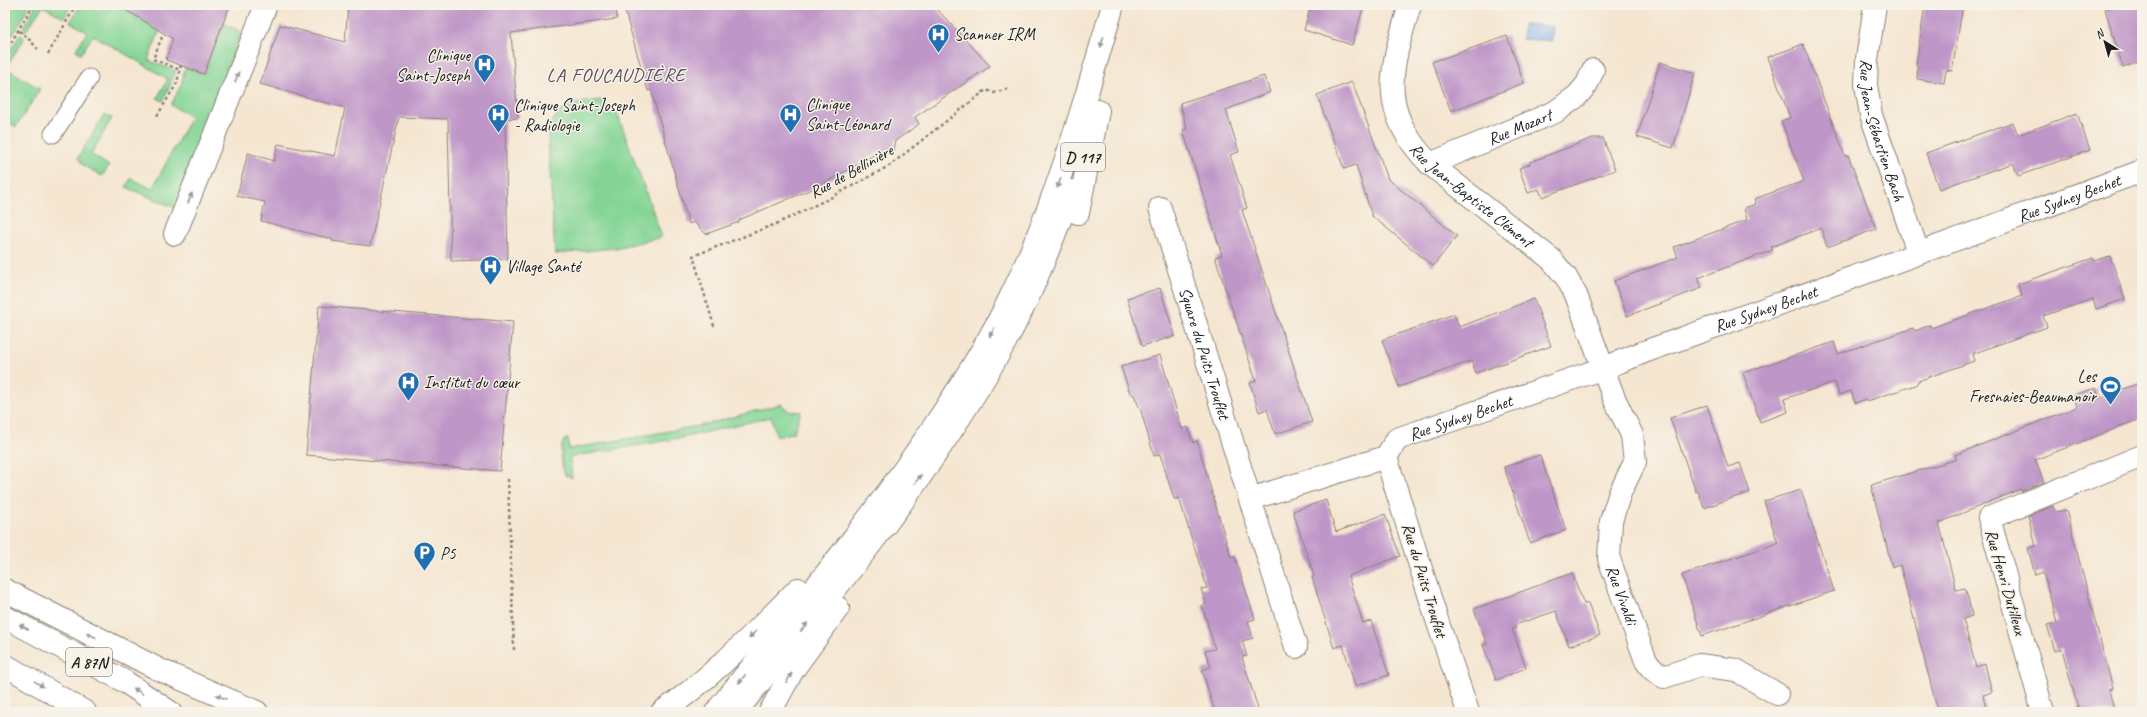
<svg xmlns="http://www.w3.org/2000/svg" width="2147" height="717" font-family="Caveat,sans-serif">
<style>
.green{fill:#84d595;stroke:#507858}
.water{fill:#7fafea;stroke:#4e6683}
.building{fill:#bf96c8}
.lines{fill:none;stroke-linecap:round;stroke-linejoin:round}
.service-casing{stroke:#888176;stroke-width:19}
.minor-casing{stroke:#888176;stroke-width:24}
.motorway-casing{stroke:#888176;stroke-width:24}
.path{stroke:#888176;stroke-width:2.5;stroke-dasharray:3 3;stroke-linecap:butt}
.service{stroke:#fff;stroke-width:17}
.minor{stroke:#fff;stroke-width:22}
.motorway{stroke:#fff;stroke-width:22}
.oneway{fill:#999}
.labels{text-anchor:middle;stroke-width:3;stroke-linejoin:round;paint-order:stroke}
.shield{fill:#f7f3e8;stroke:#5e5c59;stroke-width:1}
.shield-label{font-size:16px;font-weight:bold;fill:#1c1c1c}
.poi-label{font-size:17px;fill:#1c1c1c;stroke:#f7f3e8;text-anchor:start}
.street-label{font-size:17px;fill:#1c1c1c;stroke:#f7f3e8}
.quarter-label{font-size:19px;letter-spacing:1px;fill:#554758;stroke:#f7f3e8}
</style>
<rect width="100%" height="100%" fill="#f7f3e8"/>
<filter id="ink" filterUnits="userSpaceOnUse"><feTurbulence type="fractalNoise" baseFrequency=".025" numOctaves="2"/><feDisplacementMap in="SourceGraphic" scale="8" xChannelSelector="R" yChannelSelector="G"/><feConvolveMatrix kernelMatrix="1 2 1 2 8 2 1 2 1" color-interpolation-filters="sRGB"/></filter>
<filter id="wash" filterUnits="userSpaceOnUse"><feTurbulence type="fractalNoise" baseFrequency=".012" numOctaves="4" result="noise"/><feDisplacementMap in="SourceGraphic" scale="16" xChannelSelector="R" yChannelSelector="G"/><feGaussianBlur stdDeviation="0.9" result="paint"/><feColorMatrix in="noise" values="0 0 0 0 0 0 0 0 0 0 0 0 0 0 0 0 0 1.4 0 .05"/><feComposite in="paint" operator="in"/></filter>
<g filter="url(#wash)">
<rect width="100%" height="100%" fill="#f5e6d1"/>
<g class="green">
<path d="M5 5H29L21 22 5 46Z"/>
<path d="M36 5H71L64 18 43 6 25 32 23 29Z"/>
<path d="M81 5H118L160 30 148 60 176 71 163 101 157 98 168 79 93 35 81 54 76 50 87 32 70 22Z"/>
<path d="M223 23 241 32 175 208 126 187 131 178 152 189 191 117 171 105 181 85 185 67 204 74Z"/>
<path d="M21 35 24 38 6 68 40 89 16 127 5 120V60L19 36Z"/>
<path d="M600 100 615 110 619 118 662 237 615 248 555 254 548 141C551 107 569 104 600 100Z"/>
<path d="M104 114 112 118 91 154 109 166 102 176 84 166 78 158Z"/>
<path d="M781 404 789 411 801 412 794 432 777 437 771 417 681 438 570 457 572 478 565 475C561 464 559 451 564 440L568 438 569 449 703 425Z"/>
</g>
<path class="water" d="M1523 24 1553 26 1552 41 1522 39Z"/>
<g id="blocks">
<g class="building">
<path d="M118 5H230L204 74 166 60 173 39Z"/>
<path d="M348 5H616L617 19 511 33 518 118 505 119 508 259 451 261 448 119 399 117 370 246 332 241V239L261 221 265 202 237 196 248 153 274 161 278 144 335 156 345 108 260 84 280 25 345 42Z"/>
<path d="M623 5H933L990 66 915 117 919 124 895 141 892 154 879 152 819 186 739 220V222L706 234 694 222 689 224 651 90 648 91Z"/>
<path d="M1311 5H1364L1352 45 1304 30Z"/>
<path d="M1925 5H1963L1952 71 1946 70 1944 83 1917 79 1918 66 1916 65Z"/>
<path d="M2120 5H2142V60L2123 67 2105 9Z"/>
<path d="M1507 36 1524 83 1451 111 1432 62Z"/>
<path d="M1803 44 1845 156 1848 155 1876 229 1827 247 1821 228 1771 247 1773 250 1698 278 1702 288 1627 316 1614 281 1678 257 1674 247 1747 220 1744 208 1756 204 1754 199 1804 181 1781 121 1790 118 1768 57Z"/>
<path d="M1660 62 1695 73 1673 148 1637 137Z"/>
<path d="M1264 76 1270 92 1226 110 1239 152 1230 155 1247 208 1242 210 1312 422 1275 434 1267 409 1259 412 1250 383 1256 381 1215 257 1222 255 1183 130 1187 129 1180 103Z"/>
<path d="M1352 82 1388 179 1457 236 1433 266 1372 216 1356 165 1344 169 1317 95Z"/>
<path d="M2077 113 2090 150 2018 176 2013 163 1939 189 1926 153 2013 122 2018 135Z"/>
<path d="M1593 138H1603L1615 170 1542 197 1539 189 1528 193 1519 168 1530 164V162Z"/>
<path d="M2110 256 2125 299 2096 309 2093 299 2043 316 2047 327 1972 354 1974 361 1918 381 1916 385 1867 401 1866 399 1855 403 1851 391 1839 395 1835 382 1784 399 1788 412 1760 422 1743 373 1834 342 1838 354 1913 328 1915 331 1930 325 1931 328 2022 296 2018 284 2093 258 2094 261Z"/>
<path d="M1160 288 1175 336 1142 346 1127 298Z"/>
<path d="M1534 299 1551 346 1476 373 1471 361 1399 387 1382 340 1454 314 1459 327Z"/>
<path d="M319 306 513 322 500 471 306 455Z"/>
<path d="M1160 355 1182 429 1188 427 1193 443 1197 441 1231 558 1235 557 1255 619 1248 621 1253 638 1242 641 1247 656 1242 657 1259 712H1215L1202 670 1211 667 1205 651 1215 649 1202 605 1206 604 1201 589 1207 588 1179 498 1174 499 1160 454 1154 456 1141 411 1134 395 1130 393 1121 367Z"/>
<path d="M2142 382V418L2035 460 2044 482 2021 491V489L1939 523 1956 590 1965 588 1969 602 1972 616 1963 619 1976 667 1985 664 1992 692 1983 695 1987 712H1938L1900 565 1892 567 1871 485 1957 459 1955 455 2077 407 2074 395 2096 388 2099 398Z"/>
<path d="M1707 405 1728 467 1740 463 1750 492 1704 508 1698 491 1696 492 1670 418Z"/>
<path d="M1540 455 1566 530 1530 543 1504 467Z"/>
<path d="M1801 490 1834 591 1702 636 1682 575 1778 543 1764 501Z"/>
<path d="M1326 500 1336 532 1385 514 1400 556 1348 576 1363 623 1371 621 1389 675 1355 686 1343 645 1334 648 1312 577 1314 576 1293 511Z"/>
<path d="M2053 506 2055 512 2066 510 2113 689 2109 690 2115 712H2079L2062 649 2055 651 2047 625 2057 623 2043 572 2035 575 2028 548 2036 546 2028 516Z"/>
<path d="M1572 573 1584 604 1588 603 1600 635 1569 646 1556 611 1515 625 1516 628 1512 629 1526 668 1496 680 1483 645 1487 644 1474 609Z"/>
</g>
</g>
</g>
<g filter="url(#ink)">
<use href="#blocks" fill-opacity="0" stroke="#888176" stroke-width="1"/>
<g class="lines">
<defs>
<path id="service" d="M53 134 89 78"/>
<g id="minor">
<path id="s1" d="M1410 5C1390 70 1377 110 1430 164L1551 259 1566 277 1576 295 1614 398 1632 435 1635 462 1620 493 1611 521 1609 559 1646 661 1652 669 1664 677 1699 665 1736 670 1777 694"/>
<path id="s2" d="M1875 5 1867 59 1866 85 1871 115 1918 252"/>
<path id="s3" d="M1430 164 1555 112 1577 96 1587 84 1593 70"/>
<path id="s4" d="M1160 208 1250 499"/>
<path d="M175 234 266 5"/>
<path d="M1296 647 1250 499 1386 457"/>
<path id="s5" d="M1468 712 1438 623 1386 457 1397 439 1604 368 1644 352 1876 269 2142 171"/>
<path d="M2043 712 1989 518 2142 456"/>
</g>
<g id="motorway">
<path d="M1078 213 1098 111"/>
<path d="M5 590 158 669 257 712"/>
<path d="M5 617 124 681 170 712"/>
<path d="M5 665 85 712"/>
<path d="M662 712C712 678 755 632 798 589"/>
<path d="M716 712C793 615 872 520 940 417 966 378 991 338 1011 296 1056 203 1084 104 1113 5"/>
<path d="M736 712C804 626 877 543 937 452 969 405 1000 355 1025 304 1042 267 1057 229 1071 191"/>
<path d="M770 712 793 670 838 608"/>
</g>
</defs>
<use href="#service" class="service-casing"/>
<use href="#minor" class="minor-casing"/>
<use href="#motorway" class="motorway-casing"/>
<g class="path">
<path d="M19 31 26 36 38 49"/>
<path d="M162 37 153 59 180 70"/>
<path d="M5 53 33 5"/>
<path d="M48 54 76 5"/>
<path d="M157 116 177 83 181 65"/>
<path d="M714 326 693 256 776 224 830 198 889 166 986 90 994 93 1007 89"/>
<path d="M508 479 514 650"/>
</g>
<use href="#service" class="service"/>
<use href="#minor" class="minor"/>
<use href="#motorway" class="motorway"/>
</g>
<defs><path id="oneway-solid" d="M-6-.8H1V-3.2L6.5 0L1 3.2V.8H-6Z"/></defs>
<g class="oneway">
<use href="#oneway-solid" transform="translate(1102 42) rotate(106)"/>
<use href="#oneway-solid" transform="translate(237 77) rotate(-69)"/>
<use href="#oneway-solid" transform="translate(1059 183) rotate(110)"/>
<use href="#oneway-solid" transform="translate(190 198) rotate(-68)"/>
<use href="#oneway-solid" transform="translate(992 332) rotate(118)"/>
<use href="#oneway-solid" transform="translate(918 479) rotate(-54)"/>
<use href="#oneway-solid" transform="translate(24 627) rotate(-151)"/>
<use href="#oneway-solid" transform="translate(804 627) rotate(-52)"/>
<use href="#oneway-solid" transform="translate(753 634) rotate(136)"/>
<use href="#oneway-solid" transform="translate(91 635) rotate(-153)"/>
<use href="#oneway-solid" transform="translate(789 678) rotate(-60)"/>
<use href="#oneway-solid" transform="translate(742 679) rotate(128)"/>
<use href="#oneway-solid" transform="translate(39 684) rotate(31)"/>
<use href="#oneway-solid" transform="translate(138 691) rotate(-147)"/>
<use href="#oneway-solid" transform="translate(221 697) rotate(-157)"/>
</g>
</g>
<defs>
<symbol id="hospital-pin" viewBox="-11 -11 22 30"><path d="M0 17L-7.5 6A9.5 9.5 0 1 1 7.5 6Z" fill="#1f6fb2" stroke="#f7f3e8"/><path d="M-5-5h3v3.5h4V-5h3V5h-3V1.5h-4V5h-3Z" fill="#fff"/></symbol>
<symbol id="stadium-pin" viewBox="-11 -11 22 30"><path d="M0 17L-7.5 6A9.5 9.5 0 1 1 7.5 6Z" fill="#1f6fb2" stroke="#f7f3e8"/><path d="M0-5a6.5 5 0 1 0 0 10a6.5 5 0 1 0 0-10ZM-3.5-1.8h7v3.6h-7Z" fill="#fff"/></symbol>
<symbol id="parking-pin" viewBox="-11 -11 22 30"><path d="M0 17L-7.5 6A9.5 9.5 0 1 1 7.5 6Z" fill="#1f6fb2" stroke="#f7f3e8"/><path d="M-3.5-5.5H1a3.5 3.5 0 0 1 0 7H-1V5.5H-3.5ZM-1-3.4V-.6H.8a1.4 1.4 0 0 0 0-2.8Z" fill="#fff"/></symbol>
</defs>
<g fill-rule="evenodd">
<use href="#hospital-pin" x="926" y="22" width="25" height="34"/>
<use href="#hospital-pin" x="472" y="52" width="25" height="34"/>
<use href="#hospital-pin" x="778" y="102" width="25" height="34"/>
<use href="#hospital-pin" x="486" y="102" width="25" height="34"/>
<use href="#hospital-pin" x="478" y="254" width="25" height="34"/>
<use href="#hospital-pin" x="396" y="370" width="25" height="34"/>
<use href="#stadium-pin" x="2098" y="374" width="25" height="34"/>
<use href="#parking-pin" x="412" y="540" width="25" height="34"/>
</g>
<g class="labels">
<g class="shield">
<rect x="1061" y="143" width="44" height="28" rx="3"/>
<rect x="66" y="648" width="46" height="28" rx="3"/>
</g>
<g class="shield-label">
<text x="1083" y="163">D 117</text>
<text x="89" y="668">A 87N</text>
</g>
<g class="poi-label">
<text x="954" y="40">Scanner IRM</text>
<text x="470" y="61" text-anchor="end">Clinique<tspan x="470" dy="20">Saint-Joseph</tspan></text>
<text x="806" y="110">Clinique<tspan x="806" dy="20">Saint-Léonard</tspan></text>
<text x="514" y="111">Clinique Saint-Joseph<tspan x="514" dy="20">- Radiologie</tspan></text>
<text x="506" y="272">Village Santé</text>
<text x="2096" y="382" text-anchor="end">Les<tspan x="2096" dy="20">Fresnaies-Beaumanoir</tspan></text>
<text x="424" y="388">Institut du cœur</text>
<text x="440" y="559">P5</text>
</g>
<g class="street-label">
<text dy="6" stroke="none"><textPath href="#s3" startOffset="97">Rue Mozart</textPath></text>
<text dy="6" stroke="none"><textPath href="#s2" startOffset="128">Rue Jean-Sébastien Bach</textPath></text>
<text transform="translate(851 171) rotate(-29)" y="6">Rue de Bellinière</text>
<text dy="6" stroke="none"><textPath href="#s1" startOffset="224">Rue Jean-Baptiste Clément</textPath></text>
<text dy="6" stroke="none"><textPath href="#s5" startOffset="1003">Rue Sydney Bechet</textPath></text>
<text dy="6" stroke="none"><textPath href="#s5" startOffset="680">Rue Sydney Bechet</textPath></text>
<text dy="6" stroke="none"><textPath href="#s4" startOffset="152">Square du Puits Trouflet</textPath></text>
<text dy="6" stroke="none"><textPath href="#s5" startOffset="356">Rue Sydney Bechet</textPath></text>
<text transform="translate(1425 580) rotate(73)" y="6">Rue du Puits Trouflet</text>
<text transform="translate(2006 582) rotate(74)" y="6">Rue Henri Dutilleux</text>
<text dy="6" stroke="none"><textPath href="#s1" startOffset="688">Rue Vivaldi</textPath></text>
</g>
<g class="quarter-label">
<text x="616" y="81">LA FOUCAUDIÈRE</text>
</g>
</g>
<rect width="2147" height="717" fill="none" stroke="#f7f3e8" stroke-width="20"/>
<g transform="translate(2105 42) rotate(323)" stroke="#f7f3e8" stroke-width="3" paint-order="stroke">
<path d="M0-3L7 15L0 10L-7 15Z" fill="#1c1c1c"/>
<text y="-6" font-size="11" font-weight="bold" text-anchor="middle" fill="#1c1c1c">N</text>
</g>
</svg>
